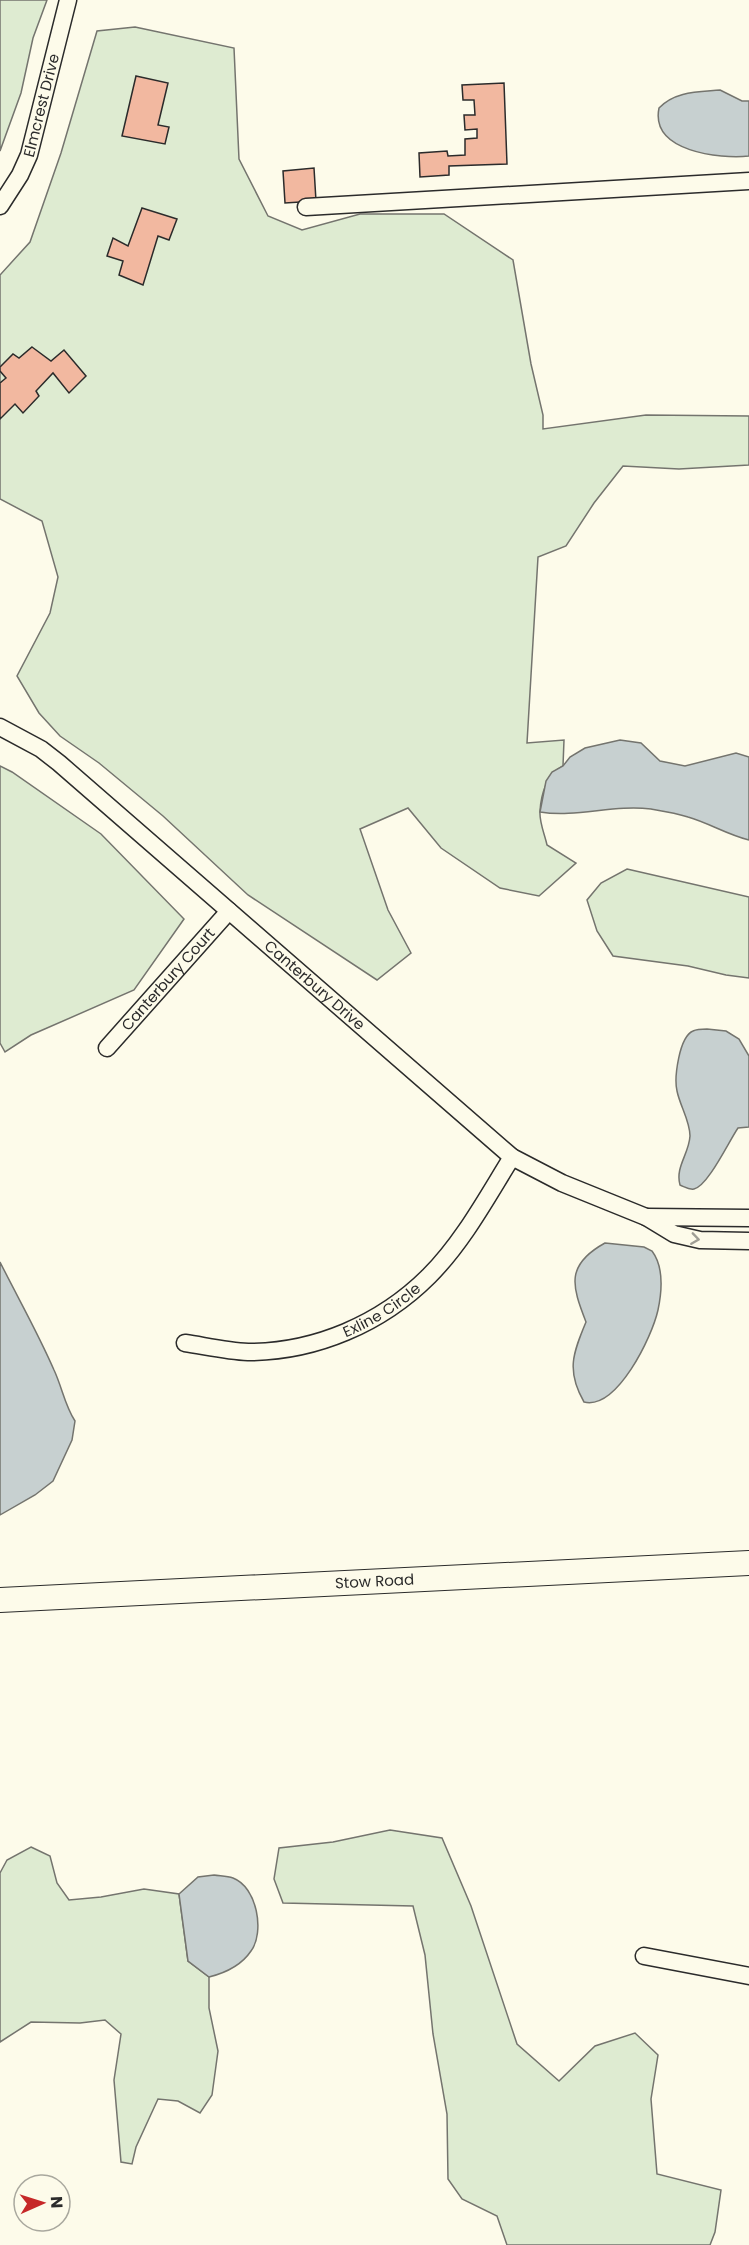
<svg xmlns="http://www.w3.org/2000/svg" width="749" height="2245" font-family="Poppins,sans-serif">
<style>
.green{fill:#deebd1;stroke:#74746e;stroke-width:1.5}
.water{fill:#c7d0d0;stroke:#74746e;stroke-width:1.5}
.building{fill:#f2b8a0;stroke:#2b2b2b;stroke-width:1.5}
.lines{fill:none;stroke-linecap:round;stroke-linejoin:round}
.street-casing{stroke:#2b2b2b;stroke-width:19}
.secondary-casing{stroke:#2b2b2b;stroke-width:26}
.street{stroke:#fdfbea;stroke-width:16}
.secondary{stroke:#fdfbea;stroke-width:24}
.oneway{stroke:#9e9d94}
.labels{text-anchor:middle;stroke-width:4.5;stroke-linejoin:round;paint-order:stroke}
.street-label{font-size:15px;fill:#2b2b2b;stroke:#fdfbea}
</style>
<rect width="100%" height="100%" fill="#fdfbea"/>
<g class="green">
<path d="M0 0H47L33 38 21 93 0 151Z"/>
<path d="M135 27 234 48 239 159 268 216 302 230 360 214H444L513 260 531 364 543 415V429L646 415 749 416V465L679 469 623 466 594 503 566 546 538 557 527 743 564 740 563 766C547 774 541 794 540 811 539 822 545 835 547 845L576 863 539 896 500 888 441 848 408 808 360 829 388 910 411 953 377 980 248 895 163 816 99 763 60 736 39 713 17 676 50 613 58 577 42 521 0 499V275L30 242 61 153 97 31Z"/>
<path d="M0 766 12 772 101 834 184 919 134 990 31 1035 5 1052 0 1043Z"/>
<path d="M627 869 749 897V978L726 975 688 966 613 956 597 931 587 900 601 883Z"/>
<path d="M390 1830 442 1838 471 1906 517 2044 559 2081 595 2046 635 2033 658 2055 651 2099 657 2174 721 2190 715 2232 710 2245H507L497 2216 462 2199 448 2179 447 2114 433 2034 425 1955 413 1906 283 1903 274 1879 279 1848 333 1842Z"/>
<path d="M31 1847 50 1856 57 1883 69 1900 101 1897 144 1889 179 1894 188 1961 209 1977V2008L218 2051 212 2095 200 2113 178 2101 158 2099 136 2147 132 2164 121 2162 114 2080 121 2034 105 2020 80 2023 31 2022 0 2042V1873L7 1860Z"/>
</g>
<g class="water">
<path d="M720 90 742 101H749V156C720 159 650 152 659 108 675 91 698 92 720 90Z"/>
<path d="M620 740 641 743 660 761 685 766 736 753 749 757V840C728 835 709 823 688 817 676 813 663 811 651 809 614 804 577 818 540 812L546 781 552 772 563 766 570 757 585 748Z"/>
<path d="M707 1029 726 1031 739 1039 749 1056V1127L738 1128C729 1141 708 1186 694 1189 689 1190 685 1187 680 1185 675 1167 689 1154 690 1136 690 1121 680 1106 677 1091 674 1078 679 1037 693 1031 697 1029 703 1029 707 1029Z"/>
<path d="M605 1243 644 1247 652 1251C664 1267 662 1291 658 1310 652 1337 617 1410 584 1402 566 1371 573 1353 586 1322 572 1286 565 1265 605 1243Z"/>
<path d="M0 1262C18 1298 38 1333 54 1370 62 1387 65 1406 75 1421L72 1440 53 1481 35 1495 0 1515Z"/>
<path d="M214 1875C220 1876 227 1876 233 1878 257 1887 265 1932 251 1951 241 1966 225 1973 209 1977L188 1961 179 1894 198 1877Z"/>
</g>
<g class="building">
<path d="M136 76 168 83 158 125 169 127 165 144 122 136Z"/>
<path d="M504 83 507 164 449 166V175L420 177 419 153 447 151 448 156 465 155V139L477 138V129L465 130 464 115H475L474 100H463L462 85Z"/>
<path d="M314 168 316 201 285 203 283 171Z"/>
<path d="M142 208 177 219 169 240 158 236 143 285 119 275 123 261 107 256 113 238 128 246Z"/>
<path d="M32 347 51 361 64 350 86 376 69 393 53 373 36 391 39 396 23 413 15 404 0 419V383L6 378 0 371V367L13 354 19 358Z"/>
</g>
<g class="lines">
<defs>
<g id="street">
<path id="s1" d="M0 206 20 175 29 155 68 0"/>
<path d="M306 207 749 181"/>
<path id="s2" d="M0 727 41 749 59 763 512 1157 562 1183 646 1217 674 1234 700 1240 749 1241"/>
<path id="s3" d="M107 1048 229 911"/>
<path d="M646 1217 749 1218"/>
<path id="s4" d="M185 1343C205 1346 227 1351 248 1352 315 1352 381 1324 429 1276 463 1242 487 1197 512 1157"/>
<path d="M644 1956 749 1976"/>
</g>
<g id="secondary">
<path id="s5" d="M0 1600 749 1563"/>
</g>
</defs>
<use href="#street" class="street-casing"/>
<use href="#secondary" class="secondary-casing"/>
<use href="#street" class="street"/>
<use href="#secondary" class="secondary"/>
</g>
<defs><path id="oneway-chevron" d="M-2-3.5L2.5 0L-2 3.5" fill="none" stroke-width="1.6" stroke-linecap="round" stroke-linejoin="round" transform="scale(1.5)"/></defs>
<use class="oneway" href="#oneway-chevron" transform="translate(695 1239) rotate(8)"/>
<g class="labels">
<g class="street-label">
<text dy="5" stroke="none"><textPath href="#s1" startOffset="110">Elmcrest Drive</textPath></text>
<text dy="5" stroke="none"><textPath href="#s3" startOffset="92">Canterbury Court</textPath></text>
<text dy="5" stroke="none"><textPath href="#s2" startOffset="408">Canterbury Drive</textPath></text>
<text dy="5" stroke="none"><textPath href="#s4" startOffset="206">Exline Circle</textPath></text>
<text dy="5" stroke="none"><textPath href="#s5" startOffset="375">Stow Road</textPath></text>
</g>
</g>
<g transform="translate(42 2203) rotate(87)"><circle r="28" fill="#fdfbea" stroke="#a9a89e" stroke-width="1.5"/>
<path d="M0-4.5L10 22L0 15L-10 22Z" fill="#c62828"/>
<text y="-9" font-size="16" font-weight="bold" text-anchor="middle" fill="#2b2b2b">N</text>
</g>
</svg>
